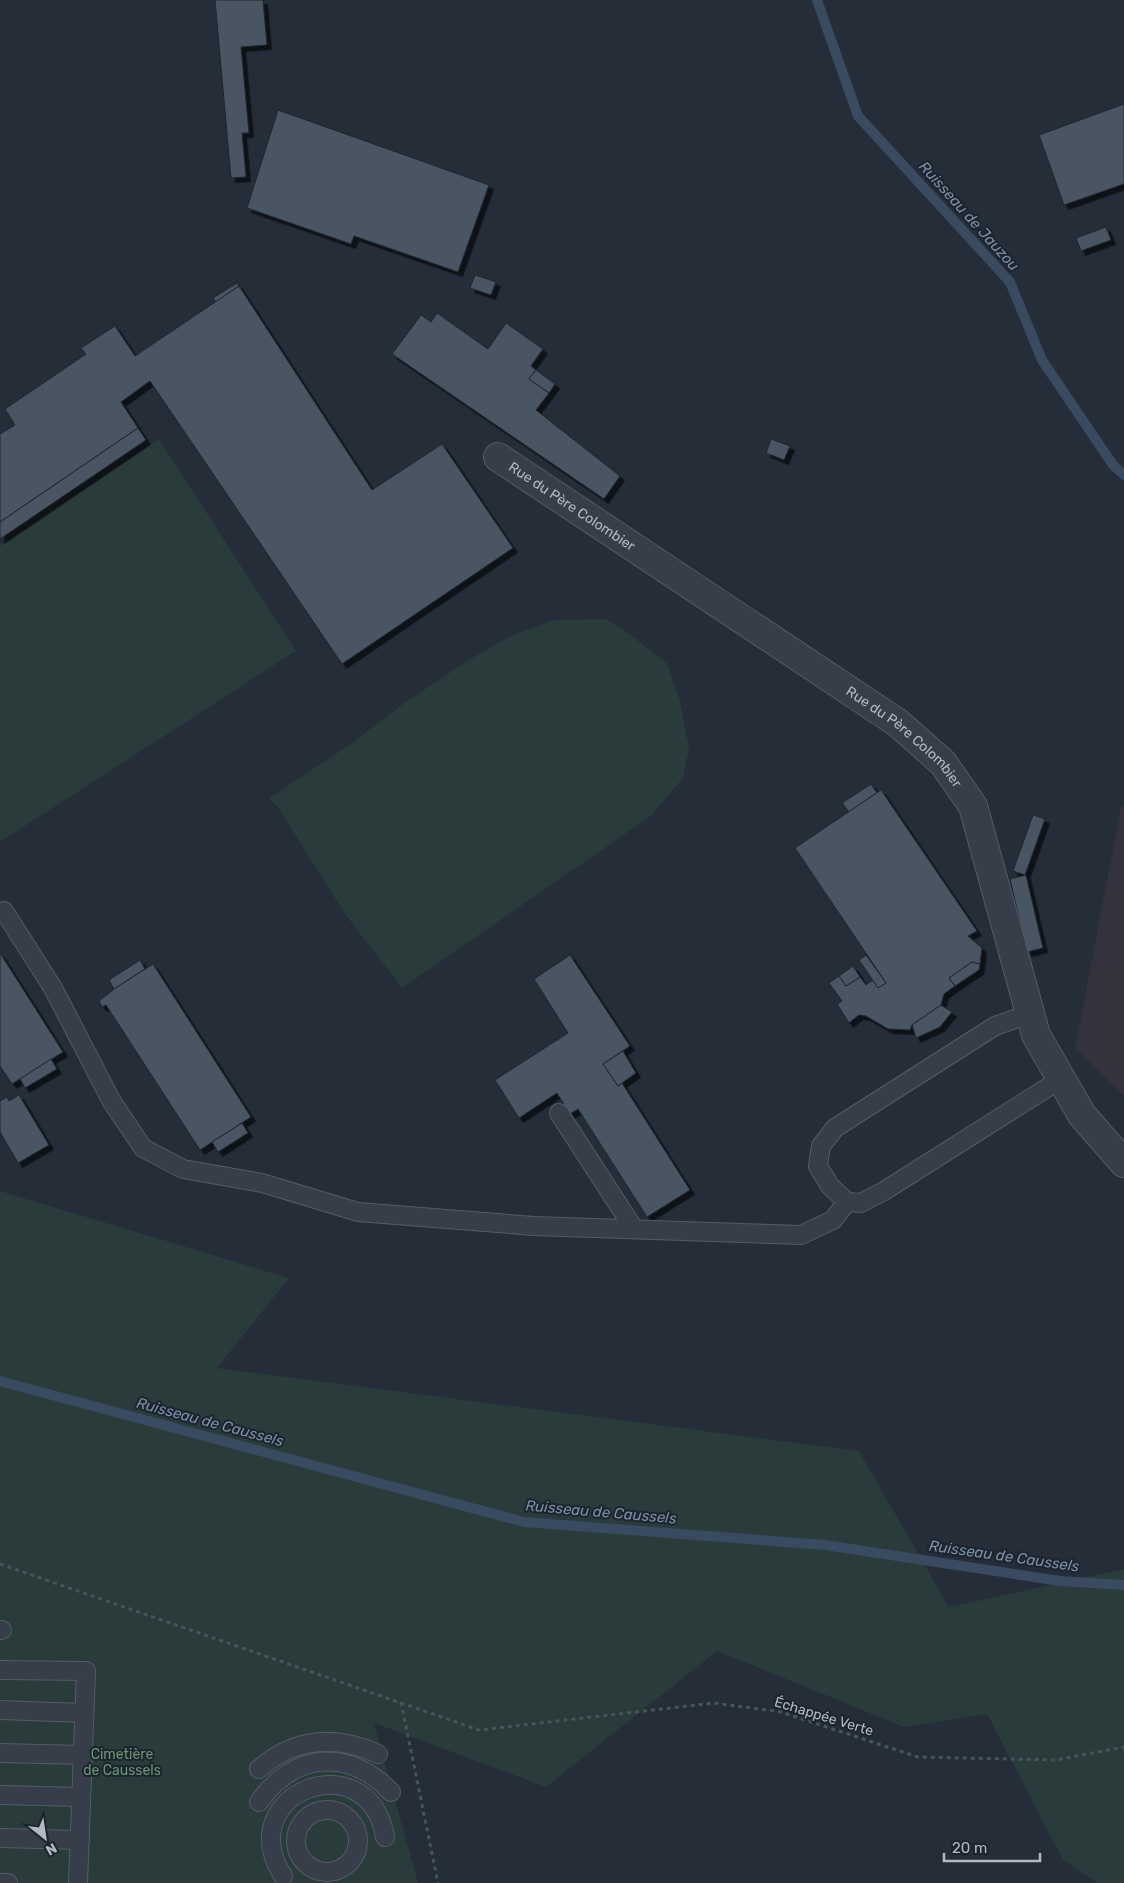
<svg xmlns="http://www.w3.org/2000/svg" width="1124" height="1883" font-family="Rubik,sans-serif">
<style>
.medical{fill:#33323d}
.green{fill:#293b3b}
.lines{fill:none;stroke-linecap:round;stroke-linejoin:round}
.stream{stroke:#3a4a60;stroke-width:10}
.building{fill:#4a5462;stroke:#1e262f;filter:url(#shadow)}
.lane-casing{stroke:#555c66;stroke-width:20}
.street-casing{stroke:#555c66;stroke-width:30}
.path{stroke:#455659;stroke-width:3;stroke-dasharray:4 4;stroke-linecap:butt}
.lane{stroke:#373e49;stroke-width:18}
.street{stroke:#373e49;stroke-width:28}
.labels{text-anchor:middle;stroke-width:4;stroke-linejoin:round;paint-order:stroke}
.street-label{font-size:14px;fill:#b2b9c5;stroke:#1c242d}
.park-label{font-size:14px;fill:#6b9475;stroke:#1c242d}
.water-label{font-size:15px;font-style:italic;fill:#7c90aa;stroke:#1c242d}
</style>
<defs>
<filter id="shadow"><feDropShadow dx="4.5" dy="4.5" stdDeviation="0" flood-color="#0009"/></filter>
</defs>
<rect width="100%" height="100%" fill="#242d38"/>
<path class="medical" d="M1124 805V1096L1075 1048 1121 807Z"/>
<g class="green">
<path d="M159 439 296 651 0 842V546Z"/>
<path d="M605 619 624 630 667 663 679 698 689 748 683 778 651 816 402 988 345 914 279 809 269 798 351 744 403 704 467 661 512 635 555 620Z"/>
<path d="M0 1191 289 1278 217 1368 859 1451 949 1607 1124 1569V1883H1097L1063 1860 987 1714 904 1727 717 1651 546 1787 374 1723 418 1883H0Z"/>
</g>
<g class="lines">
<g class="stream">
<path d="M817 0 858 116 1010 282 1042 360 1113 465 1124 475"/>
<path d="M0 1381 524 1522 825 1545 1060 1581 1124 1585"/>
</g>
</g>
<g class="building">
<path d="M215 0H263L267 45 241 47 249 133H242L246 177 231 178Z"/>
<path d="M1124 104V184L1064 205 1039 135Z"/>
<path d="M278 110 489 185 458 272 354 236 351 244 247 208Z"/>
<path d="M1106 227 1111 240 1081 251 1076 238Z"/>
<path d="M475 275 496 282 491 295 470 288Z"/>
<path d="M237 283 239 286 216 302 213 298Z"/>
<path d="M239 286 372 490 442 444 513 548 342 664 150 381 121 402 138 428 0 522V434L15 425 5 409 86 354 81 348 115 326 135 356Z"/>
<path d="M437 313 488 349 506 323 543 349 531 366 536 370 529 379 549 393 536 410 620 476 604 499 392 354 421 315 431 322Z"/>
<path d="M536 370 555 384 549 393 529 379Z"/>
<path d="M138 428 146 440 0 539V522Z"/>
<path d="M771 439 790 446 784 460 766 453Z"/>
<path d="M871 784 877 793 849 812 842 803Z"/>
<path d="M881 790 977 931 968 936 982 948 980 964 972 962 949 978 955 986 944 994 941 1005 912 1025 910 1030 888 1029 866 1016 859 1015 849 1023 837 1004 842 1001 829 983 839 976 846 986 860 977 866 985 873 980 878 988 886 983 795 848Z"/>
<path d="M1033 815 1045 819 1025 875 1013 871Z"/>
<path d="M1026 875 1043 948 1027 952 1010 879Z"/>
<path d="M0 953 63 1052 12 1084 0 1066Z"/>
<path d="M570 955 630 1046 603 1064 618 1086 622 1083 690 1190 647 1217 578 1109 570 1114 557 1093 519 1118 495 1080 568 1033 534 979Z"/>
<path d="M866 955 886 983 878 988 859 960Z"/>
<path d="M140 960 145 969 114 989 109 980Z"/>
<path d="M972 962 980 964 979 970 955 986 949 978Z"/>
<path d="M153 964 251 1117 200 1150 106 1005 102 1007 99 1001 114 989Z"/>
<path d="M853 966 860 977 846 986 839 976Z"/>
<path d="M941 1005 952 1012 940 1027 916 1038 912 1025Z"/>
<path d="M623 1051 636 1073 618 1086 603 1064Z"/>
<path d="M51 1059 57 1069 25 1088 20 1079Z"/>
<path d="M19 1095 49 1145 18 1163 0 1132V1101L7 1097 9 1101Z"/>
<path d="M242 1123 248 1133 218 1152 212 1142Z"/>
</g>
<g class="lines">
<defs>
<g id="lane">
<path d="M4 911 53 988 112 1102 143 1148 183 1169 262 1183 358 1212 534 1226 801 1235 833 1220 847 1202"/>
<path d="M1030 1014 995 1026 835 1128 821 1146 818 1166 830 1186 847 1202 861 1203 884 1191 1061 1079"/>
<path d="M559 1113 634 1229"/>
<path d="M0 1630H2"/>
<path d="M0 1670 86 1671 78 1883"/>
<path d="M0 1710 84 1713"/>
<path d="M0 1753 82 1755"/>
<path d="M259 1769C295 1737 336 1735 378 1754"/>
<path d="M0 1795 81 1797"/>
<path d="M259 1802C294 1752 349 1748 391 1792"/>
<circle cx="327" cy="1841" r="31"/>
<path d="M0 1838 80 1840"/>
<path d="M283 1876C230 1792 369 1741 385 1837"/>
<path d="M0 1883H8"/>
</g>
<g id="street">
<path id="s1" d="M498 457 898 723 943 763 973 806 1036 1035 1082 1115 1124 1163"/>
</g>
</defs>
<use href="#lane" class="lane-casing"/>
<use href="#street" class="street-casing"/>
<g class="path">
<path d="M0 1564 479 1730 714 1703 781 1712 918 1757 1056 1760 1124 1747"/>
<path d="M401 1702 438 1883"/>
</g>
<use href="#lane" class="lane"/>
<use href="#street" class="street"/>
</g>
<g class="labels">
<g class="street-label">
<text dy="5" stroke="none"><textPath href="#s1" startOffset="89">Rue du Père Colombier</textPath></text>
<text dy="5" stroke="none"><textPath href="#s1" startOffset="494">Rue du Père Colombier</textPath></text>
<text transform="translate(824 1716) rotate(17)" y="5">Échappée Verte</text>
</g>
<g class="park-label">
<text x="122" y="1759">Cimetière<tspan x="122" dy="16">de Caussels</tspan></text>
</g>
<g class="water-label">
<text transform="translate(969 216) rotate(48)" y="5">Ruisseau de Jauzou</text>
<text transform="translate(210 1422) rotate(15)" y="5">Ruisseau de Caussels</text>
<text transform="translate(601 1512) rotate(5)" y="5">Ruisseau de Caussels</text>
<text transform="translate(1004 1556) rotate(8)" y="5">Ruisseau de Caussels</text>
</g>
</g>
<g transform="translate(45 1838) rotate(150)" stroke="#1c242d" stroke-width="4" paint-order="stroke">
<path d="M0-4L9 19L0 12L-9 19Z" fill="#b2b9c5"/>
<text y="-8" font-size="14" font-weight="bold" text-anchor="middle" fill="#b2b9c5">N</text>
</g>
<path d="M944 1853v8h96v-8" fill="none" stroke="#b2b9c5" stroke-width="2.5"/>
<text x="952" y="1853" font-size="15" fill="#b2b9c5" stroke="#1c242d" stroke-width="4" paint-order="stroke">20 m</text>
</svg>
